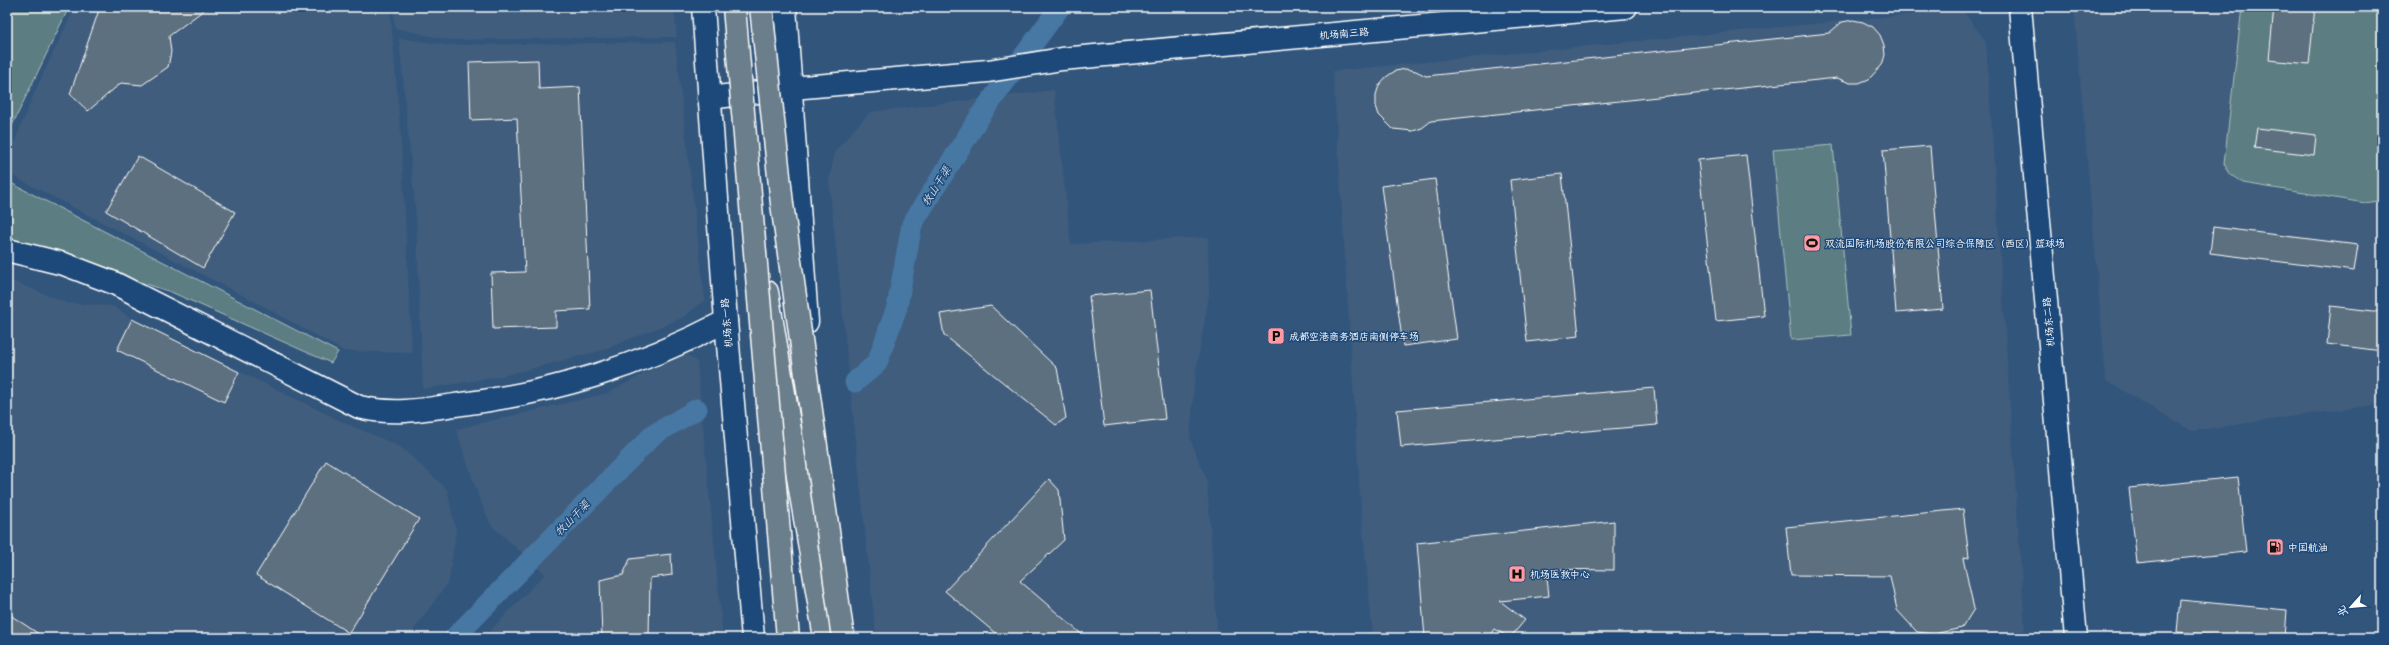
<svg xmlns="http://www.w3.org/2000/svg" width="2389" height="645" font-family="Delius,'LXGW WenKai TC',sans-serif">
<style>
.built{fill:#3f5d7d}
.green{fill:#5b7e82;stroke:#adbec0}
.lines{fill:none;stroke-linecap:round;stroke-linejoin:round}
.canal{stroke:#4677a3;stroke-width:21}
.building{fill:#5d707f;stroke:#fff}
.minor-casing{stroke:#fff;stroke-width:25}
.major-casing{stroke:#fff;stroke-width:25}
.minor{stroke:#1f4a7a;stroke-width:22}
.major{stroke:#6b7e8b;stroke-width:22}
.major-bridge-casing{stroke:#fff;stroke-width:25;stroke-linecap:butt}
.major-bridge{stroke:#6b7e8b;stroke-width:22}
.labels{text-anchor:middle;stroke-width:3;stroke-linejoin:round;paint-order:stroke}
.street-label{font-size:10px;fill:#fff;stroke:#1f4a7a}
.poi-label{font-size:10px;fill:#fff;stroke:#1f4a7a;text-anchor:start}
.water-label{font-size:11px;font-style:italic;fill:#d1dde8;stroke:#1f4a7a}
</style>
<rect width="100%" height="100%" fill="#32557c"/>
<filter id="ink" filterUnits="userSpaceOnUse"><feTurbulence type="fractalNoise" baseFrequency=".025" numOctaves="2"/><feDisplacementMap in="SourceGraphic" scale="8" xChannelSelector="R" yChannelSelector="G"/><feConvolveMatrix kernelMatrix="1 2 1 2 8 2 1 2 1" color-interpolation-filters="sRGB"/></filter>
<g filter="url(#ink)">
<g class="built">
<path d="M75 7H390L401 137 412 353 344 351 261 305 7 173V160L35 91Z"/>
<path d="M393 7H674L677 37 447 40 395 28Z"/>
<path d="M2074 7H2382V404L2192 431 2106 381Z"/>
<path d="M1962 9 1986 42 2025 629 2017 638H1373L1361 511 1333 71Z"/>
<path d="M399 38 447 45 675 42 705 300 682 318 603 350 503 376 423 389 416 218Z"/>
<path d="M1054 90 1071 244 1208 237 1209 296 1195 377 1190 438 1207 480 1218 638H876L829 181 835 151 870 112Z"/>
<path d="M7 279 67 303 113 306 132 319 341 421 401 447 447 489 456 531 449 581 408 638H7Z"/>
<path d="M684 352 697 362 723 638H483L545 574 491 525 479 498 456 429 608 393Z"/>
</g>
<g class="green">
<path d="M7 7H69L7 136Z"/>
<path d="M2242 7H2382V200L2365 203 2243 183 2231 175 2224 164Z"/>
<path d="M1833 145 1851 335 1791 340 1773 150Z"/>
<path d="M7 181 338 352 331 363 171 292 7 239Z"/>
</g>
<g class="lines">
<g class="canal">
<path d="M855 382 877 363 897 307 912 224 982 113 1060 7"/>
<path d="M454 638 653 435 697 409"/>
</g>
</g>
<g class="building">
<path d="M100 7H208L169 36 171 52 168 67 142 85 121 83 88 111 70 94Z"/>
<path d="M2274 7H2315L2309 64 2269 60Z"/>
<path d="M1853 20 1863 22 1873 27 1880 35 1884 45 1885 55 1882 65 1869 79 1859 83H1850L1837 78 1431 121 1422 128 1413 131 1393 129 1379 115 1376 106V95L1379 85 1386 77 1395 71 1406 69 1416 71 1426 76 1829 33 1842 22Z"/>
<path d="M538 60 539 89 580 87 590 309 556 311V327L493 329 491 273 525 272 517 118 471 120 469 62Z"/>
<path d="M2257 128 2316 135 2314 155 2254 148Z"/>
<path d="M1930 146 1943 309 1896 313 1883 150Z"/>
<path d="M1746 155 1764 316 1716 321 1698 160Z"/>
<path d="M138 156 235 212 203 268 106 211Z"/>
<path d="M1562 174 1579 336 1527 342 1510 180Z"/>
<path d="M1435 179 1457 339 1403 346 1381 186Z"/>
<path d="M2213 227 2358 245 2354 271 2210 253Z"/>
<path d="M1150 290 1165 419 1104 426 1089 296Z"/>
<path d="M991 306 1057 368 1066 418 1056 425 944 335 940 314Z"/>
<path d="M2331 306 2382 312V351L2327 344Z"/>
<path d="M132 319 239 372 224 402 117 350Z"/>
<path d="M1654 388 1657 425 1401 447 1397 410Z"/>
<path d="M326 461 419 519 349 633 256 575Z"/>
<path d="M2238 477 2246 552 2137 563 2129 488Z"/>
<path d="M1049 479 1059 490 1064 540 1020 581 1086 638H1001L945 591Z"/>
<path d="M1963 509 1969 557 1963 558 1974 609 1962 628 1934 634 1917 632 1897 610 1890 576 1791 575 1786 527Z"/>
<path d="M1614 521V570L1546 569 1549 596 1500 601 1525 620 1510 638 1495 629 1489 638H1425L1417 543Z"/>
<path d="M671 554 672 575 650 578 649 638H602L600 580 623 575 630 559Z"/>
<path d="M2180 600 2287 610 2285 638H2241L2177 632Z"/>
<path d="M7 613 45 638H7Z"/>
</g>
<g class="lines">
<defs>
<g id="minor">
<path d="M703 7 726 321 753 638"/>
<path d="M785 7 807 322"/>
<path d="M2020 7 2076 638"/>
<path d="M709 98 792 88 988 71 1062 59 1626 7"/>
<path d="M7 250 64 264 114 283 359 407C392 415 422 410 455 405 553 393 638 367 726 321"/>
</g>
<path id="major" d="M767 292 825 638"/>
</defs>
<use href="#minor" class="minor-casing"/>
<use href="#major" class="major-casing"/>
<use href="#minor" class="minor"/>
<use href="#major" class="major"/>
<defs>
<g id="major-bridge">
<path d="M734 7 788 638"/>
<path d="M761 7 782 204 843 638"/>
</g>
</defs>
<use href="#major-bridge" class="major-bridge-casing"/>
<use href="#major-bridge" class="major-bridge"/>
</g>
</g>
<defs>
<symbol id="stadium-square" viewBox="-11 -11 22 22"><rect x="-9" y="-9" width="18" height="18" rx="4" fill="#ff9aa2" stroke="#1f4a7a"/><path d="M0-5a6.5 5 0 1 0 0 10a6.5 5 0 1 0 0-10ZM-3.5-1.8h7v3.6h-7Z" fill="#111"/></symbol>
<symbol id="parking-square" viewBox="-11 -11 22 22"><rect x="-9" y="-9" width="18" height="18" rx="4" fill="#ff9aa2" stroke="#1f4a7a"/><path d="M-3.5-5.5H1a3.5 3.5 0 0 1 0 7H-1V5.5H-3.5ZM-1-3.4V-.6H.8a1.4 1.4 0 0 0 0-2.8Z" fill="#111"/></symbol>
<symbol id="fuel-square" viewBox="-11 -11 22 22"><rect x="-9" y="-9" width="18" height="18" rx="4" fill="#ff9aa2" stroke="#1f4a7a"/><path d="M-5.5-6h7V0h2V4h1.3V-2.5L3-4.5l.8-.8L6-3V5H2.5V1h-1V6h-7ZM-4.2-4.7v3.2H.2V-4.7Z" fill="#111"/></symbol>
<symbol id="hospital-square" viewBox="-11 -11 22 22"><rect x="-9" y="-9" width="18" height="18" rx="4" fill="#ff9aa2" stroke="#1f4a7a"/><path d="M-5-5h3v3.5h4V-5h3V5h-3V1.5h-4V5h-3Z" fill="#111"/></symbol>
</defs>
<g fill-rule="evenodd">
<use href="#stadium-square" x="1802" y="233" width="20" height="20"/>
<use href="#parking-square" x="1266" y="326" width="20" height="20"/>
<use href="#fuel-square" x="2265" y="537" width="20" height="20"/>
<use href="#hospital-square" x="1507" y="564" width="20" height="20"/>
</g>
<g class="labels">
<g class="street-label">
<text transform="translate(1344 33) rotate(-5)" y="4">机场南三路</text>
<text transform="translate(2048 322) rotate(-95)" y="4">机场东二路</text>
<text transform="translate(726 323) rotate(-95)" y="4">机场东一路</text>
</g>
<g class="poi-label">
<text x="1825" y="247">双流国际机场股份有限公司综合保障区（西区）篮球场</text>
<text x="1289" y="340">成都空港商务酒店南侧停车场</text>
<text x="2288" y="551">中国航油</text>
<text x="1530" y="578">机场医救中心</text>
</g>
<g class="water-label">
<text transform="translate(936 186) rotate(-58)" y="4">牧山干渠</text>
<text transform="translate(572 518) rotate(-46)" y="4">牧山干渠</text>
</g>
</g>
<rect width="2389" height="645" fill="none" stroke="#1f4a7a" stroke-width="24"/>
<rect x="12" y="12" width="2365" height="621" fill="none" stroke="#fff" stroke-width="1.5" filter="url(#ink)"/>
<g transform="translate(2351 607) rotate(243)" stroke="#1f4a7a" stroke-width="3" paint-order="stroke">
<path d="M0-3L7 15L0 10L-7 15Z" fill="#ffffff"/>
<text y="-6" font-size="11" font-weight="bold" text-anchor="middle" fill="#ffffff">北</text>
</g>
</svg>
